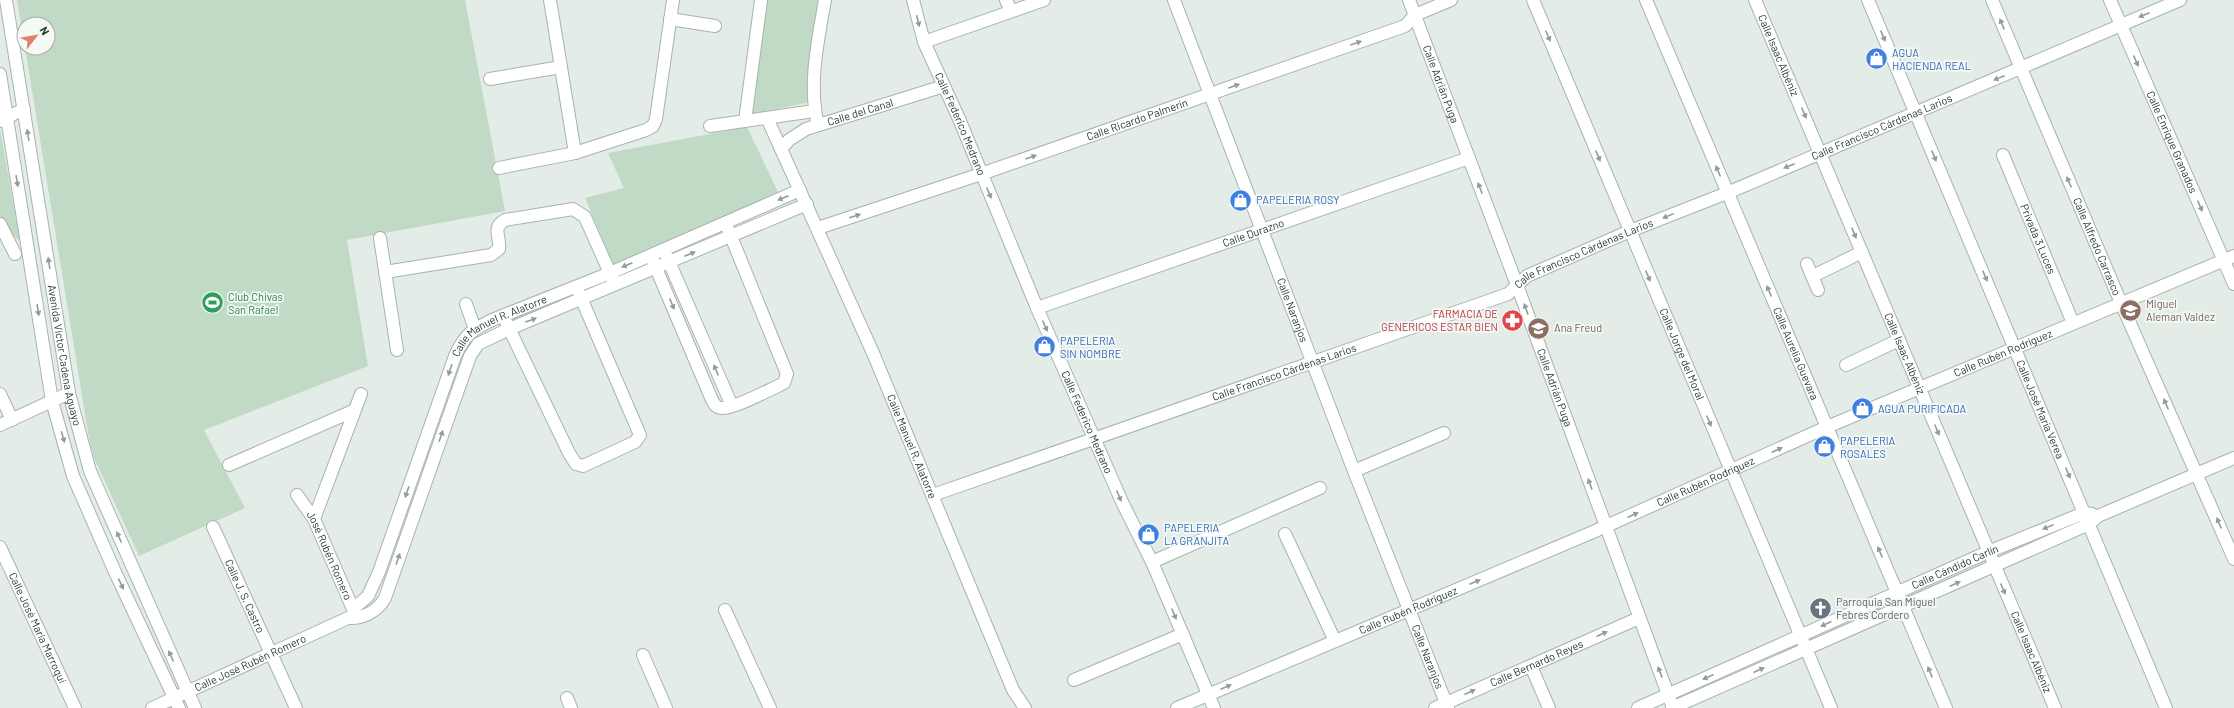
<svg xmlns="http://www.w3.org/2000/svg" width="2234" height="708" font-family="Barlow,sans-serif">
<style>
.green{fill:#c0dac5}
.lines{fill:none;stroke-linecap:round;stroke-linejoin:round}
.minor-casing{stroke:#a7b3ae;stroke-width:14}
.tertiary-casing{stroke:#a7b3ae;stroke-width:14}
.minor{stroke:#fff;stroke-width:12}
.tertiary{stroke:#fff;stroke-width:12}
.oneway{fill:#929d9a}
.labels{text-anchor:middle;stroke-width:3.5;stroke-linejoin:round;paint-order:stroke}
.shop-label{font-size:11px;fill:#366cbe;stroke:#f4f9f6;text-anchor:start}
.street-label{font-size:11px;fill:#263b34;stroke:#f4f9f6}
.leisure-label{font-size:11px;fill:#27864d;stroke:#f4f9f6;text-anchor:start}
.education-label{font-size:11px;fill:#785e54;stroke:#f4f9f6;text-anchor:start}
.health-label{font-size:11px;fill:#be3a42;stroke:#f4f9f6;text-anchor:end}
.worship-label{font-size:11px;fill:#5b616d;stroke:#f4f9f6;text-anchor:start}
</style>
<rect width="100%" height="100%" fill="#e4ece8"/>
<g class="green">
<path d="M17 0H465L505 211 347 240 368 366 204 430 245 508 139 556 95 460 90 444 25 48H48V24H24V44Z"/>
<path d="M766 0H818L808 84 812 102 751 114Z"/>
<path d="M747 127 779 194 614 266 585 198 624 188 608 153Z"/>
<path d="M0 129 20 241 8 231 0 218Z"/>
</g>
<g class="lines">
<defs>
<g id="minor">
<path d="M550 0 575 153"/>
<path id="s1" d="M913 0 924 42 960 121 1037 308 1122 502 1152 562 1214 708"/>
<path d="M1006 0 1011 11"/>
<path id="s2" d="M1174 0 1354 471 1448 708"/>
<path id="s3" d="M1409 0 1517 285 1673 708"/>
<path id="s4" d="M1533 0 1831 708"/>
<path id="s5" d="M1646 0 1946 708"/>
<path id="s6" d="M1755 0 2055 708"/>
<path id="s7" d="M1868 0 2166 708"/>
<path id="s8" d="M1992 0 2121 303 2234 559"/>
<path id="s9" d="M2110 0 2234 284"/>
<path d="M670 19 715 26"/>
<path d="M924 42 1044 0"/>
<path d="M490 79 561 67"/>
<path id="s10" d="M767 118 873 353 1013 690 1025 708"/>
<path d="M0 121 24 109"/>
<path d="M745 121 761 0"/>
<path d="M818 125C808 85 818 40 825 0"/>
<path d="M710 126 814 111"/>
<path id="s11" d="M781 149 789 140 806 129 944 86"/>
<path id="s12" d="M2003 155 2073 323"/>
<path d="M499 168 575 153 646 130 653 126 656 119 673 0"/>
<path d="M0 224 15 254"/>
<path id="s13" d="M818 228 981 174 1405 26 1415 15 1451 0"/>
<path d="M380 238 397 350"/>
<path d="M667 257 732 406"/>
<path d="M653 261 712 400C714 404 717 408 721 408 731 410 769 390 780 385L784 383 787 374 728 229"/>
<path d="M1807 264 1818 290"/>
<path d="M385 272 491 255 499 249C501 237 491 228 505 220L573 209 585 217 613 280"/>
<path d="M1813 276 1862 252"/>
<path d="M466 304 475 329"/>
<path id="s14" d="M1037 308 1469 158"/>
<path d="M506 322 569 453 576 464 583 466 635 442 640 435 579 293"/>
<path d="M1846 365 1899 340"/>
<path d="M0 394 12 420"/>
<path d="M0 425 69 393"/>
<path d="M229 465 353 411"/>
<path d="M1354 471 1444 433"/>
<path id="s15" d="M297 495 314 519 356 616"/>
<path id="s16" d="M933 495 1508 294 1527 276 1630 231 1727 193 2180 0"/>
<path d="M314 519 361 394"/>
<path id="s17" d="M213 527 296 708"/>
<path d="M1285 534 1335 641"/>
<path id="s18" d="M0 547 75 708"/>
<path d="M1152 562 1320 488"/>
<path id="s19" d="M353 609 368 596 379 572 455 356C465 334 472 330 492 320L610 273 800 190"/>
<path d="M725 610 770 708"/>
<path d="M643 655 666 708"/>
<path d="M1531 666 1549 708"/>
<path d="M1074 680 1183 634"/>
<path d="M567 698 571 708"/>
<path id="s20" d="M152 708 348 618C363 619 378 611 385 598L470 356 478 344 509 329 807 204"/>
<path id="s21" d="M1177 708 1593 532 1827 427 2234 256"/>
<path id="s22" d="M1435 708 1639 618"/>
<path id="s23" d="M1638 708 1988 552 2084 513 2092 514"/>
<path d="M1672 708 2089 524 2098 516 2234 458"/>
</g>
<g id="tertiary">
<path id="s24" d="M6 0 69 393 90 471 195 708"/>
<path d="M0 74 52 401 73 476 115 572 179 708"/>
</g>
</defs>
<use href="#minor" class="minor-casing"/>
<use href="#tertiary" class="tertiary-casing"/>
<use href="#minor" class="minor"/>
<use href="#tertiary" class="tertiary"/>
</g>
<defs><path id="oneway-solid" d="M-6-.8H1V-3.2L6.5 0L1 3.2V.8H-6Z"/></defs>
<g class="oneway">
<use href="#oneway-solid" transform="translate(2144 15) rotate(157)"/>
<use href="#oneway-solid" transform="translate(918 21) rotate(76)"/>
<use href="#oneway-solid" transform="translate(2002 24) rotate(-113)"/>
<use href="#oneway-solid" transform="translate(1548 36) rotate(67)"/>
<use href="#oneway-solid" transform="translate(1883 36) rotate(67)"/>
<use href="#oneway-solid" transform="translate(1356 43) rotate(-19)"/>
<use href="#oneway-solid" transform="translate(2136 61) rotate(66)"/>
<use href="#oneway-solid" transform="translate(1999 78) rotate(158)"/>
<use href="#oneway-solid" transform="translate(1234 86) rotate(-19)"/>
<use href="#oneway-solid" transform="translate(1804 113) rotate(67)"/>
<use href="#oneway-solid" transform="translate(28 135) rotate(-99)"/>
<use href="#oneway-solid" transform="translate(1598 156) rotate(67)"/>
<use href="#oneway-solid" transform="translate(1934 156) rotate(67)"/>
<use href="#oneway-solid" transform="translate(1031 157) rotate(-19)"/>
<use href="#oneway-solid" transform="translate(1789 166) rotate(157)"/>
<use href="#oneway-solid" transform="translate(1718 171) rotate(-113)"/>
<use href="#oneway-solid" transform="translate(17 181) rotate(81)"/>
<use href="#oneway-solid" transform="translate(2069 182) rotate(-113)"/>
<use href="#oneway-solid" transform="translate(1480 188) rotate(-111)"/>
<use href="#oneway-solid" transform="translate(989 193) rotate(67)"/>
<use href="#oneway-solid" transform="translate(783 198) rotate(157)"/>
<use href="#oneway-solid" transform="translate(2200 206) rotate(66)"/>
<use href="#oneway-solid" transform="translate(855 216) rotate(-18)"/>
<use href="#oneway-solid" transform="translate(1668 216) rotate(158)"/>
<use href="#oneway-solid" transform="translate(1854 233) rotate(67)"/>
<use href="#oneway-solid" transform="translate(690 254) rotate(-23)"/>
<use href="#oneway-solid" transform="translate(49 263) rotate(-99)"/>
<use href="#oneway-solid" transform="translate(627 265) rotate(157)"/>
<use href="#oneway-solid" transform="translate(1648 276) rotate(67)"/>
<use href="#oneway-solid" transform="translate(1985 276) rotate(67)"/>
<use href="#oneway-solid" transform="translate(1769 291) rotate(-113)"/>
<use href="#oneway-solid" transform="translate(672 304) rotate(67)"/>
<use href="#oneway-solid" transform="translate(1526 309) rotate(-110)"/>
<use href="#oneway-solid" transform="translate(38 310) rotate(81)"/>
<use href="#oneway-solid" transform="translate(531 320) rotate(-20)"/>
<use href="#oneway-solid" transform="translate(1045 326) rotate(66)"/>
<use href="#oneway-solid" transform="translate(450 370) rotate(109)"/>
<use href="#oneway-solid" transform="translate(716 370) rotate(-113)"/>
<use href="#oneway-solid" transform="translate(2166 404) rotate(-114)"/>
<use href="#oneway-solid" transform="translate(1709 421) rotate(67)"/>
<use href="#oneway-solid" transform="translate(1937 430) rotate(67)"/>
<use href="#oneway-solid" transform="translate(441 436) rotate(-71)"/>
<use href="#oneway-solid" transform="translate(63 437) rotate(74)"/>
<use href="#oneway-solid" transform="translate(1777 450) rotate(-25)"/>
<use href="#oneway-solid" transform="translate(2068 473) rotate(67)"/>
<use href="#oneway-solid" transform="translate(1590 484) rotate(-110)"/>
<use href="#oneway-solid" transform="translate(407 492) rotate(109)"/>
<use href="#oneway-solid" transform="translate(1119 496) rotate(67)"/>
<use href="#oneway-solid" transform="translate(1633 515) rotate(-24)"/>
<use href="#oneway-solid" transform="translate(2219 523) rotate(-113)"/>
<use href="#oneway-solid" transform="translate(2048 527) rotate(158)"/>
<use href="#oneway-solid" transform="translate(119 537) rotate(-113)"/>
<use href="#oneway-solid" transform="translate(1880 552) rotate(-113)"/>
<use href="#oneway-solid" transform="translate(398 559) rotate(-71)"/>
<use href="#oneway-solid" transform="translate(1475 582) rotate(-23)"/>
<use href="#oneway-solid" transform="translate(121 584) rotate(65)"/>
<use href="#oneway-solid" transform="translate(1955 584) rotate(-24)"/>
<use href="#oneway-solid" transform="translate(2003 589) rotate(67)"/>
<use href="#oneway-solid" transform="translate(1174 614) rotate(67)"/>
<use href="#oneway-solid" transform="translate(1826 624) rotate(156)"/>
<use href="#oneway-solid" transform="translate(1602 634) rotate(-24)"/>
<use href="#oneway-solid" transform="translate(171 656) rotate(-114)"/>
<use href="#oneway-solid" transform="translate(1759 670) rotate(-24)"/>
<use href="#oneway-solid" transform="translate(1660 672) rotate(-111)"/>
<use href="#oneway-solid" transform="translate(1930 672) rotate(-113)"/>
<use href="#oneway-solid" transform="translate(1708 677) rotate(156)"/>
<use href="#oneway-solid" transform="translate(1226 687) rotate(-23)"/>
<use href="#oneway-solid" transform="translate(1470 692) rotate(-24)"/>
</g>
<defs>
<symbol id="shop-disc" viewBox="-11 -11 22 22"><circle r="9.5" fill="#3f7fe0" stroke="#f4f9f6"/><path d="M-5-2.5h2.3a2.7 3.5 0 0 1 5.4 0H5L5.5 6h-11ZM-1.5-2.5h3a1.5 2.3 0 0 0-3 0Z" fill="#fff"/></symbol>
<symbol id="stadium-disc" viewBox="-11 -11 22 22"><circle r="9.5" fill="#2e9e5b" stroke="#f4f9f6"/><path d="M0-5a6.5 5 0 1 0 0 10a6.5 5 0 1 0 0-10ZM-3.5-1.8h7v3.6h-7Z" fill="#fff"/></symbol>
<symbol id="school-disc" viewBox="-11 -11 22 22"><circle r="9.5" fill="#8d6e63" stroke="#f4f9f6"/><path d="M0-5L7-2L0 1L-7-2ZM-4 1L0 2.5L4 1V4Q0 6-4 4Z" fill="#fff"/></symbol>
<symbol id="pharmacy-disc" viewBox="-11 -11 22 22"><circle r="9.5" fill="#e0444e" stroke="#f4f9f6"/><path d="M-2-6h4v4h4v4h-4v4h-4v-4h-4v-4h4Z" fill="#fff"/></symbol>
<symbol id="church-disc" viewBox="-11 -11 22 22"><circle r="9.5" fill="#6b7280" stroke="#f4f9f6"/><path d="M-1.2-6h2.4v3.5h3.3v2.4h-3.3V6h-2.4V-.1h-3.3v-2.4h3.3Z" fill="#fff"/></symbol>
</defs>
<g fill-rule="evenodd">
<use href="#shop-disc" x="1864" y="46" width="25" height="25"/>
<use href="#shop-disc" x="1228" y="188" width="25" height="25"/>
<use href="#stadium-disc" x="200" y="290" width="25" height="25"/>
<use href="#school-disc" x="2118" y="298" width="25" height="25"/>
<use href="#pharmacy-disc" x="1500" y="308" width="25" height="25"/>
<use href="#school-disc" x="1526" y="316" width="25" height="25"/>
<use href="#shop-disc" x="1032" y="334" width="25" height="25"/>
<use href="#shop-disc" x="1850" y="396" width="25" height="25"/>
<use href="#shop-disc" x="1812" y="434" width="25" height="25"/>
<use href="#shop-disc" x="1136" y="522" width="25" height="25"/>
<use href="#church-disc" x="1808" y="596" width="25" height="25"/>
</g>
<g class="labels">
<g class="shop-label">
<text x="1892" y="57">AGUA<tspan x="1892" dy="13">HACIENDA REAL</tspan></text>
<text x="1256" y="204">PAPELERIA ROSY</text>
<text x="1060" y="345">PAPELERIA<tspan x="1060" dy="13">SIN NOMBRE</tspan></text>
<text x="1878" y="413">AGUA PURIFICADA</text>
<text x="1840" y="445">PAPELERIA<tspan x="1840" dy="13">ROSALES</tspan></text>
<text x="1164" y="532">PAPELERIA<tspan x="1164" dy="13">LA GRANJITA</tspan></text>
</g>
<g class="street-label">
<text dy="4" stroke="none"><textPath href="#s6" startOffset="60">Calle Isaac Albéniz</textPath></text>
<text dy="4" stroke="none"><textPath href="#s3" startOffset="90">Calle Adrián Puga</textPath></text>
<text dy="4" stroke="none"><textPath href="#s11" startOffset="89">Calle del Canal</textPath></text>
<text dy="4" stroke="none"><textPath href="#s13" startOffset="337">Calle Ricardo Palmerín</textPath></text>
<text dy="4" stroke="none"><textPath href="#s1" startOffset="133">Calle Federico Medrano</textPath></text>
<text dy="4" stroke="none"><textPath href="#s16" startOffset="1020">Calle Francisco Cárdenas Larios</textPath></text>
<text dy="4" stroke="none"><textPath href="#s9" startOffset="155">Calle Enrique Granados</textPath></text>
<text dy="4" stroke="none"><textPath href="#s14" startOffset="229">Calle Durazno</textPath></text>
<text dy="4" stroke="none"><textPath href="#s12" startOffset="91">Privada 3 Luces</textPath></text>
<text dy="4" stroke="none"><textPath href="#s8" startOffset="268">Calle Alfredo Carrasco</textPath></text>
<text dy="4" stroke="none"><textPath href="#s16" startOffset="696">Calle Francisco Cárdenas Larios</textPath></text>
<text dy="4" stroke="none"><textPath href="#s2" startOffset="332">Calle Naranjos</textPath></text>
<text dy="4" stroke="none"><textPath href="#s19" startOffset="331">Calle Manuel R. Alatorre</textPath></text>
<text dy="4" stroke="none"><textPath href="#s4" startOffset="384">Calle Jorge del Moral</textPath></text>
<text dy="4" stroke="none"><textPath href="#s5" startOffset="384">Calle Aurelia Guevara</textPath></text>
<text dy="4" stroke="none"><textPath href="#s6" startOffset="384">Calle Isaac Albéniz</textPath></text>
<text dy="4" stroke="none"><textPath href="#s21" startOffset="899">Calle Rubén Rodríguez</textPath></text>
<text dy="4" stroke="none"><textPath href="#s24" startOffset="360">Avenida Víctor Cadena Aguayo</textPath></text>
<text dy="4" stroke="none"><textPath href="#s16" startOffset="372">Calle Francisco Cárdenas Larios</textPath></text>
<text dy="4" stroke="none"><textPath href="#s3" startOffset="414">Calle Adrián Puga</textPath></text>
<text dy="4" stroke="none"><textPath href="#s7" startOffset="444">Calle José María Verea</textPath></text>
<text dy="4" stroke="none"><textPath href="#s1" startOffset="457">Calle Federico Medrano</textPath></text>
<text dy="4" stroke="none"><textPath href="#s10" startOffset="359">Calle Manuel R. Alatorre</textPath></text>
<text dy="4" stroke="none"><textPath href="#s21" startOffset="575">Calle Rubén Rodríguez</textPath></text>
<text dy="4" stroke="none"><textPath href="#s15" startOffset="69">José Rubén Romero</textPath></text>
<text dy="4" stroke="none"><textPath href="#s23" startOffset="347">Calle Cándido Carlín</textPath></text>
<text dy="4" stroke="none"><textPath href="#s17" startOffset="76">Calle J. S. Castro</textPath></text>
<text dy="4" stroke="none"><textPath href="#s21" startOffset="251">Calle Rubén Rodríguez</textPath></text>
<text dy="4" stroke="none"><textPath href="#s18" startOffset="89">Calle José María Marroquí</textPath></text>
<text dy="4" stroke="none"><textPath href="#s6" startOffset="708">Calle Isaac Albéniz</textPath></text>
<text dy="4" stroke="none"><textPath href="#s2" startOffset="704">Calle Naranjos</textPath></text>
<text dy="4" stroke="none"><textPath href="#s20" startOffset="108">Calle José Rubén Romero</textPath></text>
<text dy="4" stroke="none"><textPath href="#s22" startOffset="111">Calle Bernardo Reyes</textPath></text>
</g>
<g class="leisure-label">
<text x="228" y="301">Club Chivas<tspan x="228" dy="13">San Rafael</tspan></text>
</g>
<g class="education-label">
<text x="2146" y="308">Miguel<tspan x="2146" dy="13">Aleman Valdez</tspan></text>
<text x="1554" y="332">Ana Freud</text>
</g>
<g class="health-label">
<text x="1498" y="318">FARMACIA DE<tspan x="1498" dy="13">GENERICOS ESTAR BIEN</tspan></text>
</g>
<g class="worship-label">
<text x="1836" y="606">Parroquia San Miguel<tspan x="1836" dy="13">Febres Cordero</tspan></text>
</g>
</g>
<g transform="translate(36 36) rotate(59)"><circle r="19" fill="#f4f9f6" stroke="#a2ada8"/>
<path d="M0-3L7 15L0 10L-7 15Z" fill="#e2816c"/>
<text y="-6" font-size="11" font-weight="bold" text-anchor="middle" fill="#263b34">N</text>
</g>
</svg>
